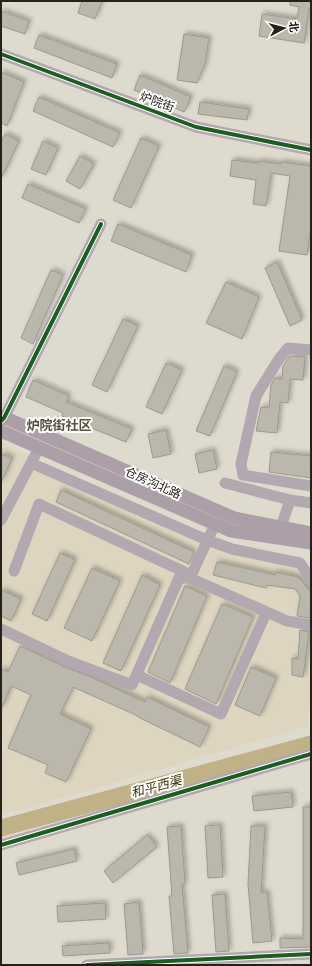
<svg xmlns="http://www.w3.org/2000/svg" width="312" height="966" font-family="'Fira Sans','Noto Sans SC',sans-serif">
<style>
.built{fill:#ddd5bf}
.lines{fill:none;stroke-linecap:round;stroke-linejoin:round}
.river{stroke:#c0b187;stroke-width:17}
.building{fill:#bbb7ad;stroke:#9c998f;filter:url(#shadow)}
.minor{stroke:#b3a8b0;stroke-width:11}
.major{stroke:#ac9fa7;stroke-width:13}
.cycleway-casing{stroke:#fff;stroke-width:6}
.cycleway{stroke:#1b5e20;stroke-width:4}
.labels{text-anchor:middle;stroke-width:4;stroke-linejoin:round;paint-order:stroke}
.street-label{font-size:12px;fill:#25221a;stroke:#fff}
.neighbourhood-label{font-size:13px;font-weight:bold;fill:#57503d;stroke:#fff}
.water-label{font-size:13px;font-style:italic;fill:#3e3102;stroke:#fff}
</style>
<defs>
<filter id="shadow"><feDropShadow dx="2.5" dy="-2.5" stdDeviation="2" flood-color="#0004"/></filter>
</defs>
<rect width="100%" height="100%" fill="#dfdace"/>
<path class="built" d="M1 443 219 548 311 570V687L308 726 37 805 1 814Z"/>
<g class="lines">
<path class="river" d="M1 828 311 744"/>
</g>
<g class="building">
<path d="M82 1H102L95 19 78 13Z"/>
<path d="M290 1H311V8H309L304 43 259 36 262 14 297 19 299 7 290 5Z"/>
<path d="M1 11 29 21 25 34 1 26Z"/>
<path d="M184 34 209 38 205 64 197 83 177 80Z"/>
<path d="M39 35 117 64 112 78 34 48Z"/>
<path d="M1 72 24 82 7 126 1 123Z"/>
<path d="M140 75 191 97 184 112 134 90Z"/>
<path d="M39 97 120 133 113 147 33 111Z"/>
<path d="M200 102 249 109 247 120 198 114Z"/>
<path d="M5 134 19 141 1 179V142Z"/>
<path d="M141 138 159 146 131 208 113 200Z"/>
<path d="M43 141 58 148 46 175 31 169Z"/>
<path d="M80 156 94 164 80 189 66 181Z"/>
<path d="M232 160 259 163V161L281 164V162L311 166V227L307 255 279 251 290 176 271 173 266 206 253 204 256 180 230 176Z"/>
<path d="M28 184 86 209 79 223 22 198Z"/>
<path d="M118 224 192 255 186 272 111 241Z"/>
<path d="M277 262 302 320 290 326 265 268Z"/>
<path d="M51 270 63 275 33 344 21 338Z"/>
<path d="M226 282 259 297 242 339 206 323Z"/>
<path d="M123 319 138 326 107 392 92 385Z"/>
<path d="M290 356 305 357 303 380 290 379 288 403 280 402 277 433 256 431 261 407 269 408 271 385 275 378 282 379 283 366Z"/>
<path d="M166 363 182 370 162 414 146 407Z"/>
<path d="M224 366 237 372 210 436 196 431Z"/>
<path d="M33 380 69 396 66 402 132 429 126 442 62 416 63 413 26 397Z"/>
<path d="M166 430 171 454 153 458 148 434Z"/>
<path d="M213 450 217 469 199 473 195 454Z"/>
<path d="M271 452 311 456V478L269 472Z"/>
<path d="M1 454 12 458 1 483Z"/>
<path d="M61 490 194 552 189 564 56 502Z"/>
<path d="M60 553 75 560 47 621 32 614Z"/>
<path d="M217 562 275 575V572L298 577 311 592 310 618 297 616 300 596 295 589 267 585 266 588 213 575Z"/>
<path d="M92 568 120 581 92 641 64 628Z"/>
<path d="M142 575 160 585 121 671 103 663Z"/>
<path d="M185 586 207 596 170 683 148 672Z"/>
<path d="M1 590 21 599 11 621 1 616Z"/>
<path d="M222 604 253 617 216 704 185 689Z"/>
<path d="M300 630 309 632 303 677 292 675V658L298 659Z"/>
<path d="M20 646 65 667 86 675 145 702 147 697 209 727 200 747 138 717V716L73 687 60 714 91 729 66 782 45 773 48 765 8 748 31 695 11 686 1 710V669L8 672Z"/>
<path d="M251 667 276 678 260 716 235 705Z"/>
<path d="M291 792 293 807 254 811 252 796Z"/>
<path d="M303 807H311V947L280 948V938L303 939Z"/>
<path d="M220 825 223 877 208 878 205 826Z"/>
<path d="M181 826 185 884H182L188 953 174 954 169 896H172L167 827Z"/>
<path d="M251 826H265L261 893 267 892 272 941 253 943 248 884Z"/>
<path d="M147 835 157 847 113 883 104 871Z"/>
<path d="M74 849 77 861 19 875 16 863Z"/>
<path d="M225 894 229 951 216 952 212 895Z"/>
<path d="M139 902 143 954 128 955 124 904Z"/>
<path d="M105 903 106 919 58 922 57 906Z"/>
<path d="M109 943 110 953 63 956 62 946Z"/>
</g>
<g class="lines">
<g class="minor">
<path d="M1 54 196 127 311 150"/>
<path d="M311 350 288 348 279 359 256 396 241 464 243 475 311 486"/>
<path d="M1 421 4 418 101 224"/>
<path d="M31 463 207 540 232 549 300 563 311 579"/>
<path d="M225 483 290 500 311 503"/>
<path d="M1 520 39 448"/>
<path d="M215 524 190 578 287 621 311 625"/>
<path d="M281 527 290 500"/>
<path d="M14 571 39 504 191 575"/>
<path d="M1 629 68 661 132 685 179 578H190"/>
<path d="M137 675 221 714 266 613"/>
<path d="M1 845 311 754"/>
<path d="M87 965 311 954"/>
</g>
<g class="major">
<path d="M1 416 234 518 311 533"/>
<path d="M1 431 231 531 311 543"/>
</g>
<defs>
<g id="cycleway">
<path d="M1 54 196 127 311 150"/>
<path d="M1 421 4 418 101 224"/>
<path d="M1 845 311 754"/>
<path d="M87 965 311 954"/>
</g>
</defs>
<use href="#cycleway" class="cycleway-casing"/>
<use href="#cycleway" class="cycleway"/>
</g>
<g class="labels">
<g class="street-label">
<text transform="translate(157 102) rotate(20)" y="4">炉院街</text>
<text transform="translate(153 483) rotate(24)" y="4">仓房沟北路</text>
</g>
<g class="neighbourhood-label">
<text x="59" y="430">炉院街社区</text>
</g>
<g class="water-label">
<text transform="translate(156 786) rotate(-15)" y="5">和平西渠</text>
</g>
</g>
<rect width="312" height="966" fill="none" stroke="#25221a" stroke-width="4"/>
<g transform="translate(284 28) rotate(83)" stroke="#ffffff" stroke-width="3" paint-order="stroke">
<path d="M0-3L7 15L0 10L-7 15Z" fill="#25221a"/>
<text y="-6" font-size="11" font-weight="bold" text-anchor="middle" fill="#25221a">北</text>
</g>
</svg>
